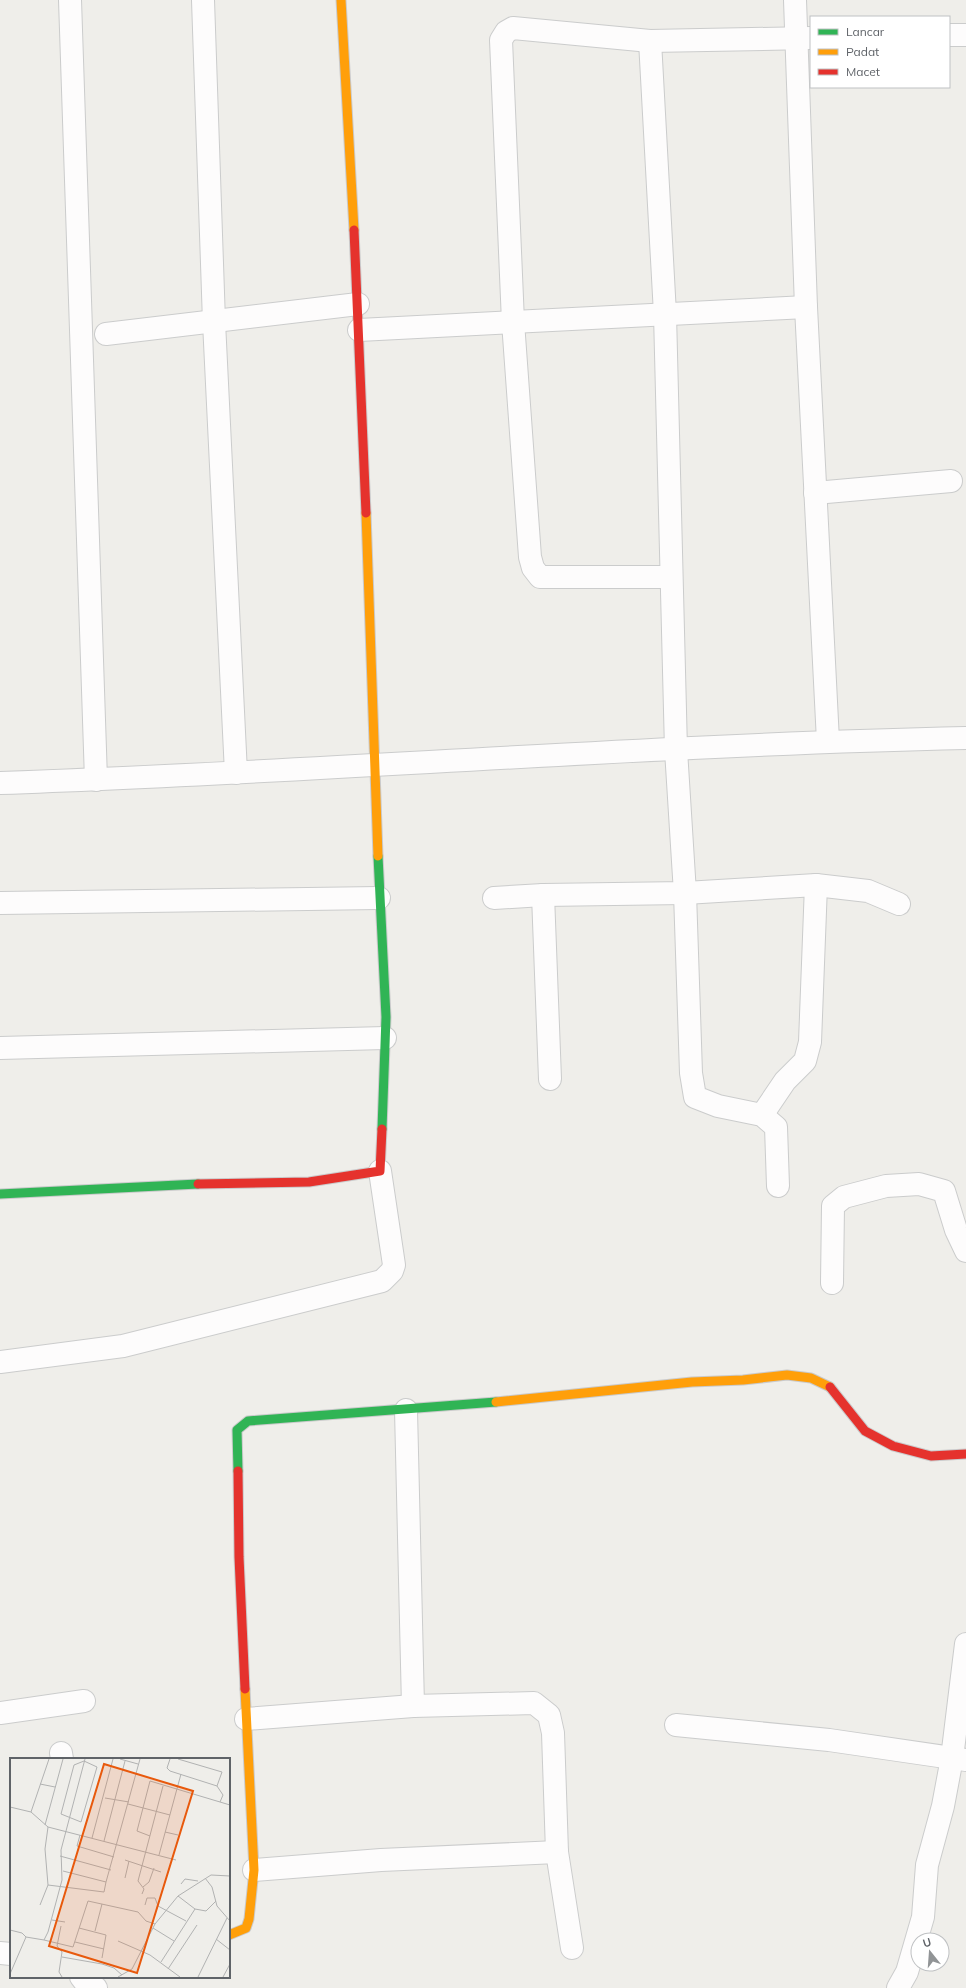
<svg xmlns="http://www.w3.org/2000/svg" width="966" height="1988" font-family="Mulish,sans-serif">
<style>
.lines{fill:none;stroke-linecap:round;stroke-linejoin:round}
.street-casing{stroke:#cbcccc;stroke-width:24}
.fast-casing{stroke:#cacacb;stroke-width:11}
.slow-casing{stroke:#cacacb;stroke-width:11}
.jam-casing{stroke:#cacacb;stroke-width:11}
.street{stroke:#fdfcfc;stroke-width:22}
.fast{stroke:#30b455;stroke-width:9}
.slow{stroke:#ff9f0a;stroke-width:9}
.jam{stroke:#e5322d;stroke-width:9}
.inset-road{fill:none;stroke:#b1b2b2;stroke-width:1}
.view{fill:#e8590c;fill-opacity:0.15;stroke:#e8590c;stroke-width:2}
.inset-edge{fill:none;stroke:#5f6368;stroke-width:2}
</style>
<rect width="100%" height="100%" fill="#efeeea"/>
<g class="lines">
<defs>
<g id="street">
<path d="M70 0 96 780"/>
<path d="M203 0 214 322 236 773"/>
<path d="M795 0 806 307 828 741"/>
<path d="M949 35H966"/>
<path d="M650 41 665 314 676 750 685 893 691 1073 695 1097 718 1106 762 1115 776 1127 778 1186"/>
<path d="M359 330 806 307"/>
<path d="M106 334 358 304"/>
<path d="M815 493 951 481"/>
<path d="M671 577H540L533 568 530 557 513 322 501 40 506 32 513 28 650 41 811 38"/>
<path d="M0 783C322 772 644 745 966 738"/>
<path d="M543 895 550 1079"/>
<path d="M494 898 543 895 685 893 816 885 868 891 899 904"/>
<path d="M0 903 379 898"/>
<path d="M0 1048 385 1038"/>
<path d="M762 1115 785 1081 805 1061 810 1042 816 885"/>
<path d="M832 1283 833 1206 844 1197 886 1186 919 1184 944 1191 956 1230 966 1251"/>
<path d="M0 1362 123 1346 382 1281 392 1271 394 1265 380 1171"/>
<path d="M406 1410 413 1706"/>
<path d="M0 1713 84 1701"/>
<path d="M246 1719 413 1706 534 1703 549 1715 553 1733 557 1852 572 1948"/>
<path d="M676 1725 829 1740 966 1760"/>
<path d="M61 1753 62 1759"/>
<path d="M254 1870 381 1860 557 1852"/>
<path d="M0 1953 11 1954"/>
<path d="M81 1977 89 1987 96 1988"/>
<path d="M898 1988 907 1972 923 1917 927 1865 943 1806 952 1758 966 1644"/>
</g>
<g id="fast">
<path d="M378 856 386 1017 382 1129"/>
<path d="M0 1194 198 1184"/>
<path d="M238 1471 237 1430 248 1421 496 1402"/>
</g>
<g id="slow">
<path d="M341 0 354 230"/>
<path d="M366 513 378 856"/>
<path d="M496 1402 692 1382 743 1380 787 1375 811 1378 830 1387"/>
<path d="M229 1935 246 1928 249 1919 254 1870 245 1689"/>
</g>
<g id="jam">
<path d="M354 230 366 513"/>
<path d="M198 1184 309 1182 380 1171 382 1129"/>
<path d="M830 1387 865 1431 893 1446 931 1456 966 1454"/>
<path d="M238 1471 239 1557 245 1689"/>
</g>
</defs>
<use href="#street" class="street-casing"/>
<use href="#fast" class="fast-casing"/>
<use href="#slow" class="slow-casing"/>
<use href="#jam" class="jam-casing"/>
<use href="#street" class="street"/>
<use href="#fast" class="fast"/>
<use href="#slow" class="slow"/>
<use href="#jam" class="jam"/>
</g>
<g transform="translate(10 1758)">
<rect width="220" height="220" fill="#efeeea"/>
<path class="inset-road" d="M110 1 128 6M160 1 157 10 160 13 207 28 213 37 210 44M168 1 212 14 207 28M74 3 87 9 71 64 51 56 64 7ZM30 26 45 29M95 40 119 44M118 46 160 57M0 49 21 54 38 69 166 102M21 54 39 1M35 67 53 1M38 69 35 91 38 127 94 134 96 124M155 74 168 77M70 77 67 88 104 99M140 78 127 73 140 23 220 47M82 80 103 1M94 83 115 3M149 97 171 16M50 98 101 112M115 102 151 114M53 113 96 124 130 1M115 120 119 103M195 120 202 129 207 148 220 163M171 126 175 121 188 123M133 129 139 124 144 110M132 136 134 131 128 123 153 28M30 147 38 127M135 147 137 140H145L148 148 176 163M185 151 196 153 206 143M42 162 55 164M51 168 47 188 52 194 49 214 52 219M69 170 96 177 92 200M143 170 164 183M0 172 12 175 16 179M85 173 92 146M206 181 220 192M34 182 63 189 78 143 128 154 136 163 145 166M108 183 140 197 170 219M65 184 94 191M52 199 92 206 104 210 112 217M151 204 185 151 168 138M158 211 187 167M0 216 16 179 34 182 38 174 52 122 51 92 75 1M108 219 122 211 145 166 168 138 201 117 220 118M188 219 217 160M213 219 220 206"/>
<path class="view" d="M94 6 183 33 127 215 39 188Z"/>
<rect width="220" height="220" class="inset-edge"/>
</g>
<rect x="810" y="16" width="140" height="72" fill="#ffffff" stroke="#bfc1c3"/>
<rect x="818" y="29" width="20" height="6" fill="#30b455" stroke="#bfc1c3"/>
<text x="846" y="36" font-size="12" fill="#5f6368">Lancar</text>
<rect x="818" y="49" width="20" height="6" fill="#ff9f0a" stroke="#bfc1c3"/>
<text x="846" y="56" font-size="12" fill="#5f6368">Padat</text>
<rect x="818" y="69" width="20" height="6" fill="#e5322d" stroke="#bfc1c3"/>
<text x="846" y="76" font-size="12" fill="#5f6368">Macet</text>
<g transform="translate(930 1952) rotate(343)"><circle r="19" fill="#ffffff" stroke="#bfc1c3"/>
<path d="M0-3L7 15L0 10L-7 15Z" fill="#919496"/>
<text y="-6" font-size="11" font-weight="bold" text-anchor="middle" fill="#5f6368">U</text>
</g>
</svg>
